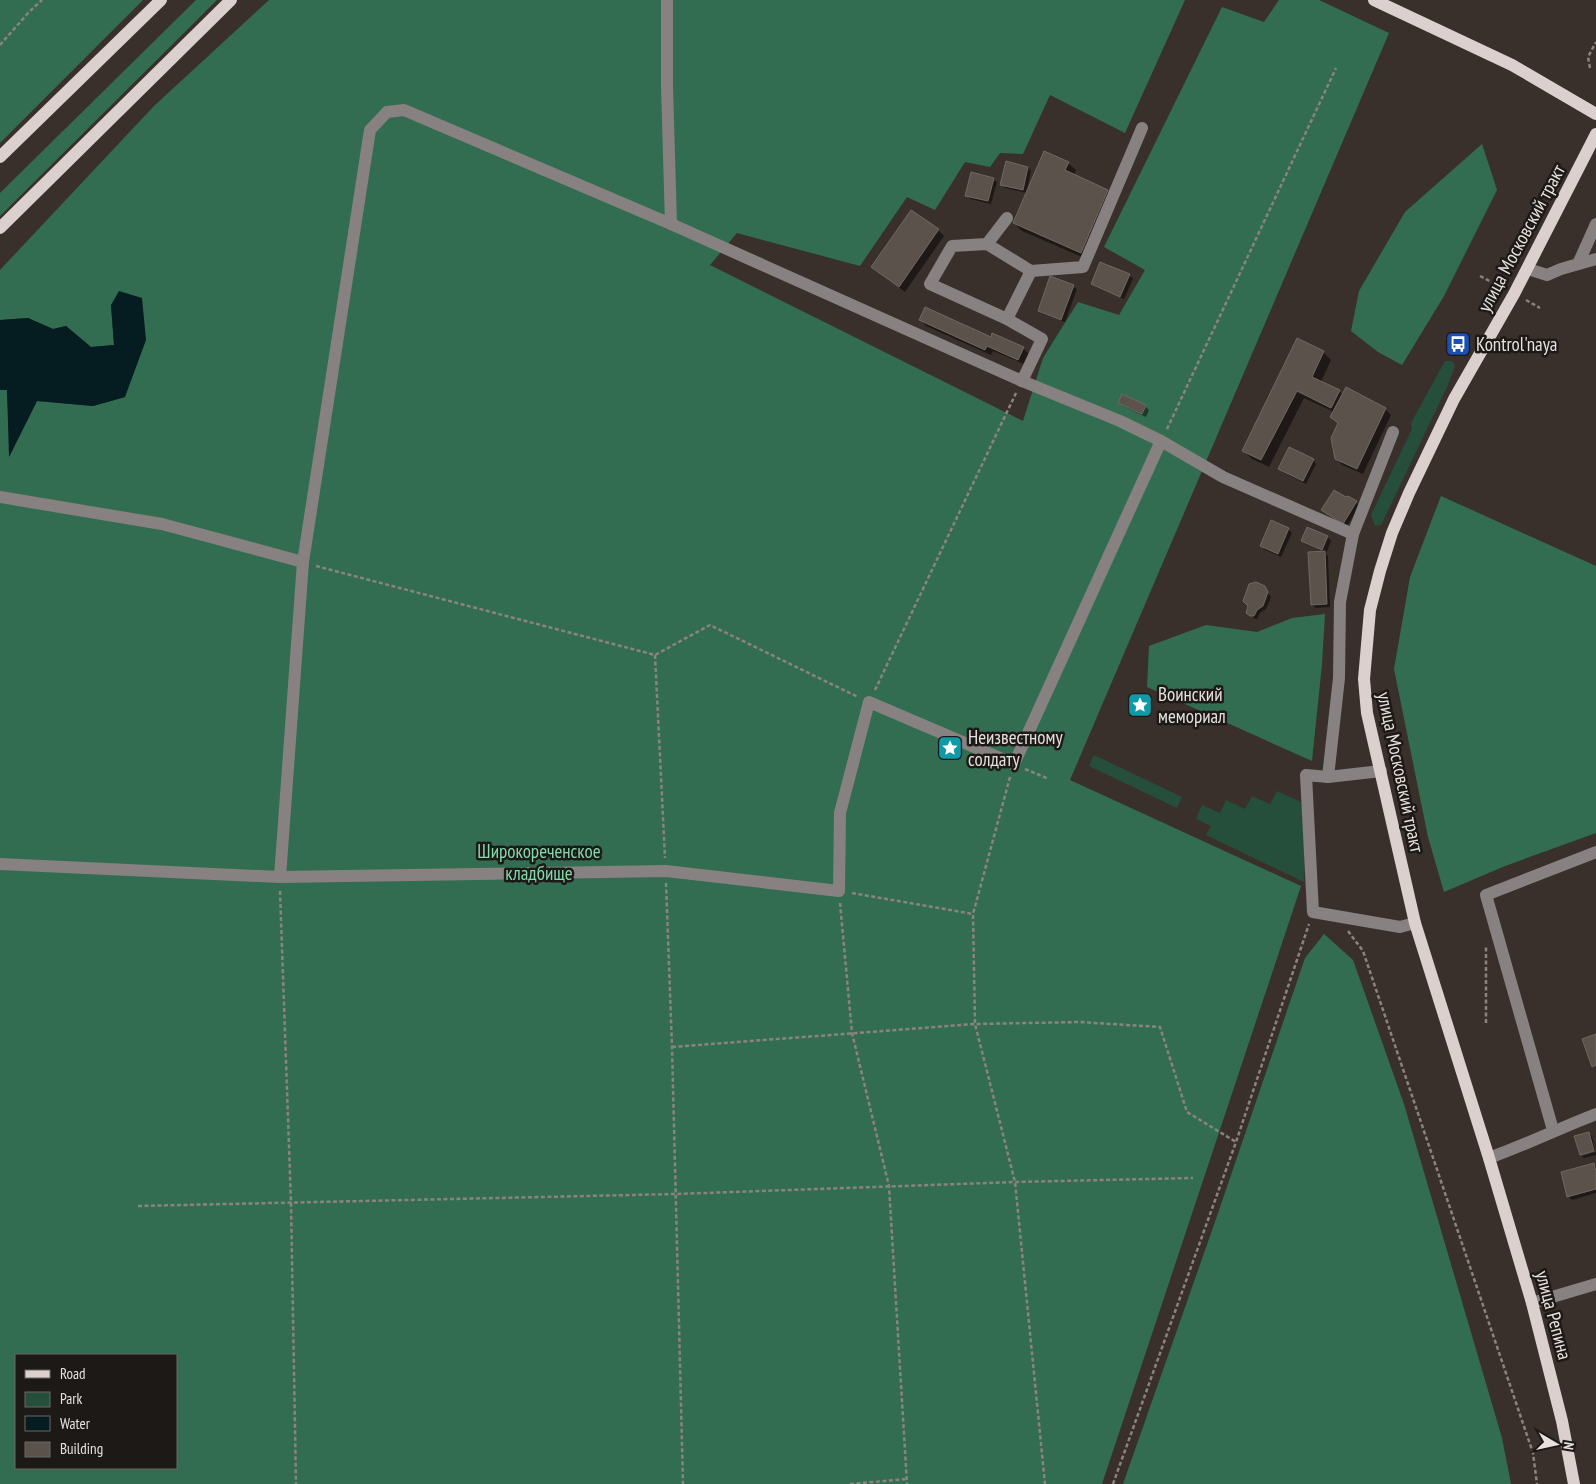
<svg xmlns="http://www.w3.org/2000/svg" width="1596" height="1484" font-family="'PT Sans Narrow',sans-serif">
<style>
.green{fill:#264f3b}
.forest{fill:#336d51;fill-rule:evenodd}
.water{fill:#051d20}
.shadow{fill:#0007}
.building{fill:#5b524c;stroke:#726862}
.lines{fill:none;stroke-linecap:round;stroke-linejoin:round}
.path{stroke:#8a837f;stroke-width:2.5;stroke-dasharray:4 2.5;stroke-linecap:butt}
.minor{stroke:#878181;stroke-width:12}
.major{stroke:#dcd0cf;stroke-width:12}
.labels{text-anchor:middle;stroke-width:5;stroke-linejoin:round;paint-order:stroke}
.street-label{font-size:19px;fill:#e6e1dd;stroke:#1d1917}
.poi-label{font-size:19px;fill:#e6e1dd;stroke:#1d1917;text-anchor:start}
.park-label{font-size:19px;fill:#82daae;stroke:#1d1917}
</style>
<rect width="100%" height="100%" fill="#39302b"/>
<g class="green">
<path d="M1445 361H1451L1455 365 1448 385 1381 525 1375 526 1371 515 1412 429 1411 423Z"/>
<path d="M1094 755 1182 797 1177 808 1089 766Z"/>
<path d="M1277 791 1301 802 1305 842 1304 882 1206 835 1211 826 1196 819 1202 805 1220 813 1226 800 1245 809 1252 796 1270 804Z"/>
</g>
<g class="forest">
<path d="M0 0H143L0 143Z"/>
<path d="M196 0H217L0 216V193Z"/>
<path d="M269 0H1185L1125 133 1050 95 1023 154 1000 153 990 167 965 162 935 210 907 197 860 266 737 233 710 265 1023 421 1043 358 1078 302 1119 315 1145 270 1104 247 1222 7 1264 22 1279 0H1319L1389 33 1070 780 1301 886 1102 1484H0V390H7L10 455 37 401 93 406 125 397 111 305 114 345 91 347 66 326 53 329 28 318 0 320V270L154 106ZM16 1355H176V1468H16Z"/>
<path d="M1482 144 1497 190 1444 296 1402 365 1378 352 1351 331 1359 291 1405 212Z"/>
<path d="M1441 496 1596 566V833L1505 866 1444 892 1428 837 1394 669 1410 577Z"/>
<path d="M1325 614 1322 664 1312 761 1147 687 1149 646 1206 625 1257 632 1292 618Z"/>
<path d="M1324 934 1353 960 1404 1104 1502 1438 1511 1484H1123L1216 1219 1305 958Z"/>
</g>
<path class="water" d="M119 291 142 298 146 340 125 397 93 406 37 401 9 457 7 390H0V320L28 318 53 329 66 326 91 347 114 345 111 305Z"/>
<g class="shadow">
<path d="M1007 163 1028 168 1031 171 1027 190 1028 191 1068 163 1076 170 1074 175 1107 191 1115 199 1089 260 1022 231 1014 223 1027 193 1005 188 1002 184Z"/>
<path d="M993 179 997 182 991 204 970 199 967 195Z"/>
<path d="M938 230 944 236 905 292 872 267Z"/>
<path d="M1129 275 1133 279 1124 299 1096 287 1093 284Z"/>
<path d="M1073 286 1077 289 1065 322 1043 314 1039 311Z"/>
<path d="M921 320 1023 348 1029 354 1024 364 993 351 991 355 926 326Z"/>
<path d="M1297 340 1323 352 1331 360 1321 382 1339 391 1343 395 1385 409 1391 415 1363 474 1342 465 1337 459 1339 424 1334 412 1304 398 1269 467 1252 459 1244 451Z"/>
<path d="M1119 403 1145 406 1149 410 1146 417 1123 406Z"/>
<path d="M1313 460 1316 464 1306 484 1283 472 1280 469Z"/>
<path d="M1346 499 1356 502 1359 506 1347 526 1323 510Z"/>
<path d="M1288 529 1292 533 1281 557 1265 550 1261 546Z"/>
<path d="M1308 529 1328 537 1331 541 1326 554 1328 556 1330 607 1316 608 1312 605 1309 553 1325 552 1306 544 1302 541Z"/>
<path d="M1264 587 1271 597 1266 609 1260 613 1257 619H1255L1247 612 1249 606Z"/>
<path d="M1588 1133 1592 1136 1595 1150 1581 1154V1155L1576 1136Z"/>
<path d="M1596 1152V1155L1584 1158 1582 1156Z"/>
<path d="M1593 1164 1596 1167V1193L1572 1200 1568 1196Z"/>
</g>
<g class="building">
<path d="M1044 151 1069 162 1065 170 1108 190 1081 253 1013 223Z"/>
<path d="M1006 161 1028 167 1023 190 1000 185Z"/>
<path d="M971 172 994 178 988 201 965 196Z"/>
<path d="M911 210 939 229 899 287 871 267Z"/>
<path d="M1100 262 1130 274 1120 297 1091 284Z"/>
<path d="M1050 276 1074 285 1061 320 1038 311Z"/>
<path d="M925 307 991 337 992 333 1024 347 1018 360 987 346 985 350 919 320Z"/>
<path d="M1297 338 1324 351 1312 377 1340 390 1331 408 1297 391 1261 460 1242 451Z"/>
<path d="M1346 387 1386 408 1357 469 1335 459 1331 438 1338 423 1330 417Z"/>
<path d="M1122 394 1146 405 1142 414 1118 403Z"/>
<path d="M1289 447 1314 459 1303 481 1278 469Z"/>
<path d="M1334 490 1346 497 1348 496 1357 501 1343 524 1321 510Z"/>
<path d="M1271 520 1289 528 1278 554 1260 546Z"/>
<path d="M1307 527 1328 536 1322 550 1301 541Z"/>
<path d="M1325 551 1327 604 1311 605 1308 552Z"/>
<path d="M1256 582 1265 586 1268 592 1263 606 1257 610 1254 616H1250L1246 613 1248 606 1243 601 1249 584Z"/>
<path d="M1596 1034V1065L1592 1067 1582 1039Z"/>
<path d="M1589 1132 1594 1151 1580 1155 1574 1136Z"/>
<path d="M1594 1163 1596 1172V1189L1567 1197 1561 1172Z"/>
</g>
<g class="lines">
<g class="path">
<path d="M0 45 29 12 42 0"/>
<path d="M1590 68 1588 57 1596 42"/>
<path d="M1480 276 1503 288"/>
<path d="M1526 300 1540 308"/>
<path d="M1446 338 1458 344"/>
<path d="M1167 429 1336 68"/>
<path d="M316 566 655 655 710 625 858 697"/>
<path d="M655 655 665 858"/>
<path d="M875 690 1016 393"/>
<path d="M1025 769 1049 779"/>
<path d="M1010 777 973 914 975 1024 1015 1182 1045 1484"/>
<path d="M666 883 672 1047 683 1484"/>
<path d="M280 891 291 1203 296 1484"/>
<path d="M852 893 973 914"/>
<path d="M840 903 852 1033 889 1186 907 1484"/>
<path d="M1348 931 1363 951 1533 1453 1537 1484"/>
<path d="M1486 1023V947"/>
<path d="M672 1047 975 1024 1079 1022 1160 1027 1187 1112 1236 1142"/>
<path d="M138 1206 676 1194 1015 1182 1193 1178"/>
<path d="M850 1484 907 1479"/>
<path d="M1113 1484 1236 1142 1309 924"/>
</g>
<g class="minor">
<path d="M667 0V86L671 224"/>
<path d="M987 244 1007 218"/>
<path d="M1578 264 1596 224"/>
<path d="M1528 269 1547 275 1561 269 1596 259"/>
<path d="M1007 319 1031 271 1083 267 1142 128"/>
<path d="M1022 381 1042 339 1007 319 930 284 952 246 987 244 1031 271"/>
<path d="M0 497 162 524 303 562"/>
<path d="M1381 771 1328 777 1306 775 1313 912 1400 927 1415 923"/>
<path d="M1328 777 1339 678 1340 602 1353 534 1393 432"/>
<path d="M0 864 280 877 666 871 839 891 840 813 869 702 1014 764 1161 441"/>
<path d="M280 877 303 562 370 130 387 112 404 110 671 224 1022 381 1120 421 1161 441 1223 477 1353 534"/>
<path d="M1553 1130 1486 895 1596 852"/>
<path d="M1489 1158C1525 1145 1560 1128 1596 1114"/>
<path d="M1532 1303 1596 1284"/>
</g>
<g class="major">
<path d="M1374 0 1512 65 1596 114"/>
<path d="M0 157 161 0"/>
<path d="M0 228 231 0"/>
<path d="M1574 1484 1562 1421 1532 1303 1489 1158 1415 923 1367 713 1364 679 1370 610 1380 571 1392 533 1409 493 1454 399 1514 294 1596 134"/>
</g>
</g>
<defs>
<symbol id="bus-square" viewBox="-11 -11 22 22"><rect x="-9" y="-9" width="18" height="18" rx="4" fill="#1a4fb4" stroke="#1d1917"/><path d="M-5-6H5V4H4V6H2V4H-2V6H-4V4H-5ZM-3.5-4V0h7V-4ZM-3.5 1.2v1.5H-2V1.2ZM2 1.2v1.5H3.5V1.2Z" fill="#fff"/></symbol>
<symbol id="sight-square" viewBox="-11 -11 22 22"><rect x="-9" y="-9" width="18" height="18" rx="4" fill="#0f9aa8" stroke="#1d1917"/><path d="M0-6L1.8-2.2L6-1.7L2.9 1.2L3.7 5.4L0 3.3L-3.7 5.4L-2.9 1.2L-6-1.7L-1.8-2.2Z" fill="#fff"/></symbol>
</defs>
<g fill-rule="evenodd">
<use href="#bus-square" x="1444" y="330" width="28" height="28"/>
<use href="#sight-square" x="1126" y="691" width="28" height="28"/>
<use href="#sight-square" x="936" y="734" width="28" height="28"/>
</g>
<g class="labels">
<g class="street-label">
<text transform="translate(1521 238) rotate(-62)" y="7">улица Московский тракт</text>
<text transform="translate(1401 772) rotate(78)" y="7">улица Московский тракт</text>
<text transform="translate(1554 1315) rotate(75)" y="7">улица Репина</text>
</g>
<g class="poi-label">
<text x="1476" y="351">Kontrol'naya</text>
<text x="1158" y="701">Воинский<tspan x="1158" dy="22">мемориал</tspan></text>
<text x="968" y="744">Неизвестному<tspan x="968" dy="22">солдату</tspan></text>
</g>
<g class="park-label">
<text x="539" y="858">Широкореченское<tspan x="539" dy="22">кладбище</tspan></text>
</g>
</g>
<rect x="15" y="1354" width="162" height="115" fill="#1d1917" stroke="#6d6966"/>
<rect x="25" y="1370" width="25" height="8" fill="#dcd0cf" stroke="#6d6966"/>
<text x="60" y="1379" font-size="15" fill="#e6e1dd">Road</text>
<rect x="25" y="1392" width="25" height="15" fill="#264f3b" stroke="#6d6966"/>
<text x="60" y="1404" font-size="15" fill="#e6e1dd">Park</text>
<rect x="25" y="1416" width="25" height="15" fill="#051d20" stroke="#6d6966"/>
<text x="60" y="1429" font-size="15" fill="#e6e1dd">Water</text>
<rect x="25" y="1442" width="25" height="15" fill="#5b524c" stroke="#6d6966"/>
<text x="60" y="1454" font-size="15" fill="#e6e1dd">Building</text>
<g transform="translate(1556 1444) rotate(99)" stroke="#1d1917" stroke-width="4" paint-order="stroke">
<path d="M0-4L9 19L0 12L-9 19Z" fill="#e6e1dd"/>
<text y="-8" font-size="14" font-weight="bold" text-anchor="middle" fill="#e6e1dd">N</text>
</g>
</svg>
